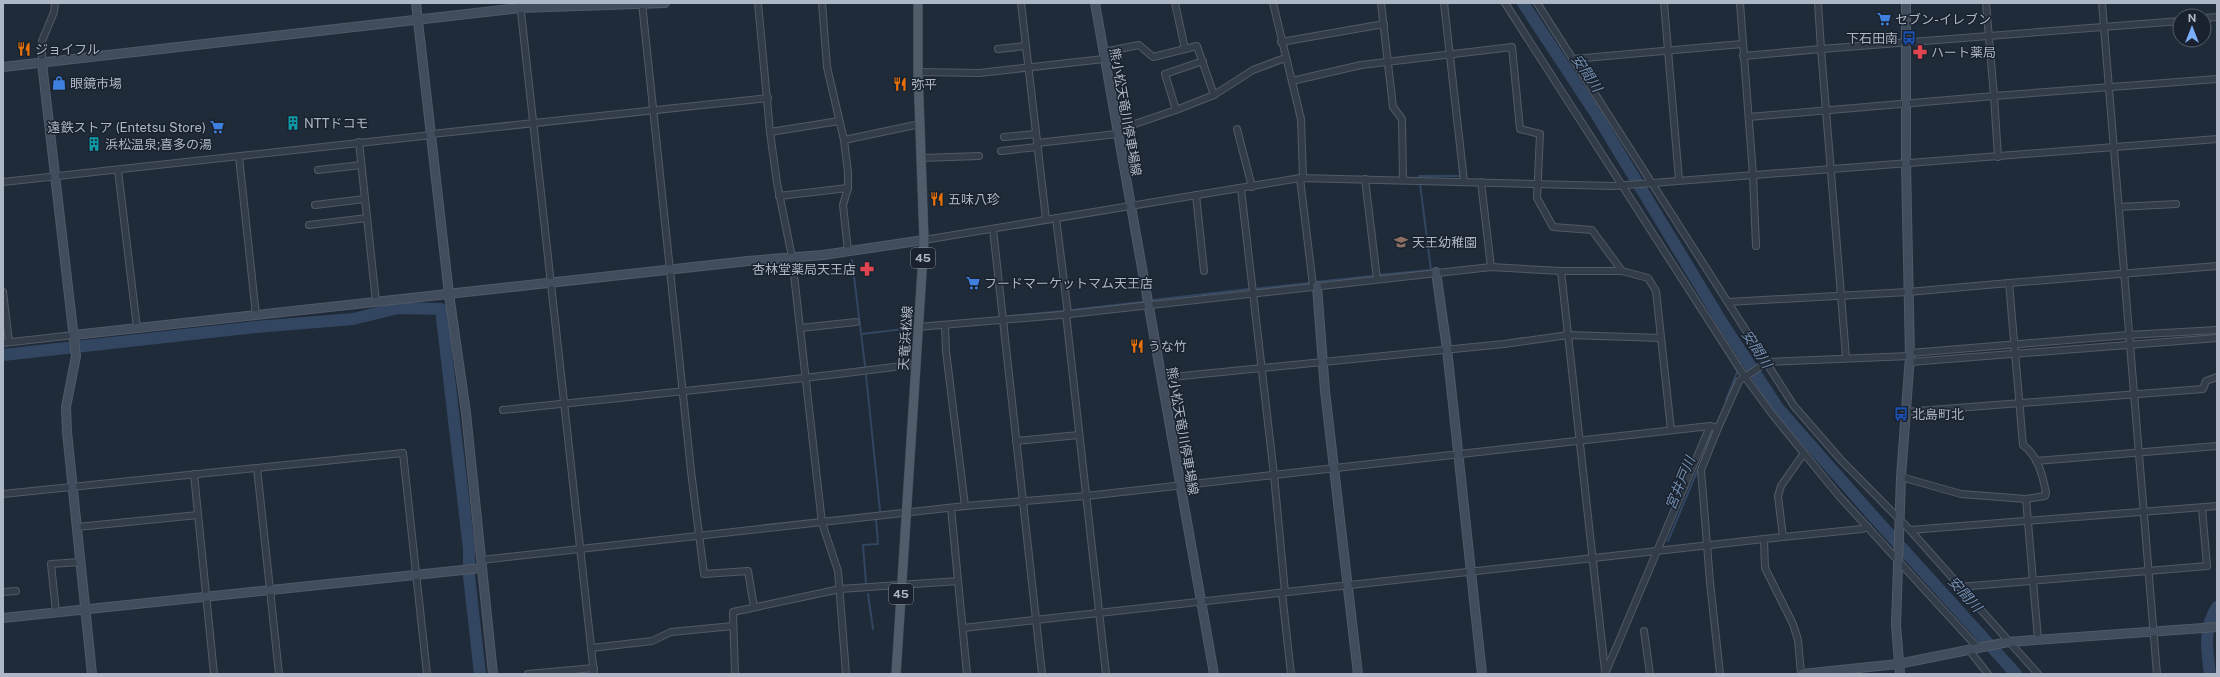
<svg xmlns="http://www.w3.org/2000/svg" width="2220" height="677" font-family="'Public Sans','Noto Sans JP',sans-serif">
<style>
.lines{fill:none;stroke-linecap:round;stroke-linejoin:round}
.stream{stroke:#324661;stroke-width:2}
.river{stroke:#324661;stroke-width:12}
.street-casing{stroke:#515a67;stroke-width:8}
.secondary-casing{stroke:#515a67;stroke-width:10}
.primary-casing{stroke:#3d4653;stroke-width:10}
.street{stroke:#333d49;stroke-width:6}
.secondary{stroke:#414c5c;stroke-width:8}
.primary{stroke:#515c6a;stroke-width:9}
.labels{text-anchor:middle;stroke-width:3;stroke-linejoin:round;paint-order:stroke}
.shield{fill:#19222e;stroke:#818a98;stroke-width:1}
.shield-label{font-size:12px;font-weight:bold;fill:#aeb7c6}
.poi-label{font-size:13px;fill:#aeb7c6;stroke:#19222e;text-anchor:start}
.street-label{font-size:13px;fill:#aeb7c6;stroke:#19222e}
.water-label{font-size:14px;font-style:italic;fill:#748eb0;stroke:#19222e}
</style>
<rect width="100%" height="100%" fill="#202b39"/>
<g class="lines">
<g class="stream">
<path d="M1419 176H1460L1459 161"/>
<path d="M852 260 865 366"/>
<path d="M1378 275 1431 270 1420 184"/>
<path d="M1315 282 1372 276"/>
<path d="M1254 289 1309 283"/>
<path d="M1153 300 1249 289"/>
<path d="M1071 310 1142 302"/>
<path d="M1011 316 1064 311"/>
<path d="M861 334 913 328"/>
<path d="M866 375 880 511"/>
<path d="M1726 400 1744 355"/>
<path d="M1700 465 1712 432"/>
<path d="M1668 541 1698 469"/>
<path d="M866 584 863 545 878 544 876 520"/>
<path d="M868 594 873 629"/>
</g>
<g class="river">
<path d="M1523 3 1596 114 1723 324 1778 408 1873 516 2016 674"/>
<path d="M3 355 256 327 353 319 398 308 441 309 469 549V576L480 674"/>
<path d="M2210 674C2207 651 2203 628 2217 607"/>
</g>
<defs>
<g id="street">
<path d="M520 3 594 674"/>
<path d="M642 3 691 471 704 574 748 571 754 607"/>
<path d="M758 3 770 132 777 183 792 257 822 523 838 571 846 674"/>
<path d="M822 3 827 67 844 140 848 172V188L843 205 848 251"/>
<path d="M1021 3 1046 219"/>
<path d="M1175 3 1185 49"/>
<path d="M1273 3 1301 119 1303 178"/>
<path d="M1381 3 1393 107 1402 119 1403 180"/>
<path d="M1444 3 1464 181"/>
<path d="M1505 3 1745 377 1772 414 1839 496 1978 648"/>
<path d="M1537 3 1794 406 1841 460 1910 530 2038 674"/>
<path d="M1664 3 1679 180"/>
<path d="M1740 3 1753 175 1756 246"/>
<path d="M1818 3 1821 49 2180 21"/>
<path d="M2102 3 2157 674"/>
<path d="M2204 18 2217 17"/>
<path d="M1281 42 1384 24"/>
<path d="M998 49 1026 46"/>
<path d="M1103 52 1139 45 1153 57 1197 46 1214 95"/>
<path d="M1743 56 1821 49 1846 357"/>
<path d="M1573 59 1742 44"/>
<path d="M42 63V41L54 12 55 3"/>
<path d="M918 72 979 73 1104 59"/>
<path d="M1292 81 1361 65 1512 47 1520 129 1540 134 1537 198 1553 227 1592 230 1622 271"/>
<path d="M1176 110 1165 74 1203 61"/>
<path d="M1749 117 1994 96 1986 3"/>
<path d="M1237 129 1252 187"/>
<path d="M1117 130 1176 110 1214 95 1253 70 1285 58"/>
<path d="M770 132 839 121"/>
<path d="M432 134 768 98"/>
<path d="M1004 137 1036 134"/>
<path d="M844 140 920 124"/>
<path d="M359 142 376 302"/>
<path d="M1037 143 1117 134"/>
<path d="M1001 151 1037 147"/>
<path d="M239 157 256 315"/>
<path d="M1998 157 1994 96 2217 79"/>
<path d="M922 158 979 156"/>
<path d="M118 170 137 328"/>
<path d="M318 170 361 165"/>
<path d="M1300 178 1313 286"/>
<path d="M1365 179 1377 279"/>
<path d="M3 182 432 135"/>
<path d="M1481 182 1491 267"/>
<path d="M1241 189 1274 475 1285 592"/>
<path d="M1196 195 1204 271"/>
<path d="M779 196 848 188"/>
<path d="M315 205 365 199"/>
<path d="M2119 207 2176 204"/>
<path d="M1056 218 1068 314"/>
<path d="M309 225 367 218"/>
<path d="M993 229 1042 674"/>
<path d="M924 240 1300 178 1614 186 2217 139"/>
<path d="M1561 271 1605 671"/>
<path d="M2009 283 2217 266"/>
<path d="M3 292 9 342"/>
<path d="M1728 302 1908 292 2009 283 2023 445C2038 456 2043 476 2046 493L2045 496 2026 499 2038 639"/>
<path d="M1066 314 1106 674"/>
<path d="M945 325 946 351 965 506"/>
<path d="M918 327 1061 315 1491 267 1561 271H1622L1648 278 1656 291 1671 430"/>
<path d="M800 328 856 322"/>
<path d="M3 343 74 335"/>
<path d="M1910 353 2128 335 2217 330"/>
<path d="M1910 362 2217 338"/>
<path d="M1162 378 1504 344 1568 335 1661 338"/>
<path d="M503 410C641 395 779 383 916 364"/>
<path d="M1905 412 2203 389 2206 381 2217 377"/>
<path d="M1718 428 1701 470 1710 582 1720 674"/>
<path d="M1016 441 1079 435"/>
<path d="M2036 461 2217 446"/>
<path d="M257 468 279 674"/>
<path d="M194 474 214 674"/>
<path d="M1901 477 1961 494 2026 499"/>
<path d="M3 494 403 453 427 674"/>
<path d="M951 508 967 674"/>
<path d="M77 527 198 515"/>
<path d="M1910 530 2217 506"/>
<path d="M1783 537 1778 496 1781 486 1804 453"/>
<path d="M481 560 965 506 1086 496 1710 426"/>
<path d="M1959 587 2207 566 2202 508"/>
<path d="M3 592 16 591"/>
<path d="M1282 593 1291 674"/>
<path d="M56 612 51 564 80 562"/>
<path d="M963 628 1764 539"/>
<path d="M1644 631 1650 674"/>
<path d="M591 648 652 641 671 632 733 626"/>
<path d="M1969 650 1988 674"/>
<path d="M528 674 594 668"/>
<path d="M735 674 733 612 840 589 958 581"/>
<path d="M1605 674 1710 426 1718 428 1739 381 1767 362 1910 356"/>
<path d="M1801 674 1798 640 1793 624 1765 568 1764 539 1862 529 1868 527"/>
</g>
<g id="secondary">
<path d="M416 3 449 294 466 413 493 674"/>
<path d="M1095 3 1214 674"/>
<path d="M42 63 76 356 66 407 67 432 92 674"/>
<path d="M3 67 520 8 665 3"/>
<path d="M1436 272 1447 349 1482 674"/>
<path d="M1317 286 1325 391 1358 674"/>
<path d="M74 335 748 261 823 255 924 240"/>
<path d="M3 618 482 568"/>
<path d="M1802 674 1898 664 2008 642 2217 627"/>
<path d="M1900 674 1896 625 1901 477 1910 356 1906 165V3"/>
</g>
<path id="primary" d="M896 674 924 240 918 72V3"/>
</defs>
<use href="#street" class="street-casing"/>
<use href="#secondary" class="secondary-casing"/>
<use href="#primary" class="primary-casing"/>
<use href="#street" class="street"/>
<use href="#secondary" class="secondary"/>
<use href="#primary" class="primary"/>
</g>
<defs>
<symbol id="supermarket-bare" viewBox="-9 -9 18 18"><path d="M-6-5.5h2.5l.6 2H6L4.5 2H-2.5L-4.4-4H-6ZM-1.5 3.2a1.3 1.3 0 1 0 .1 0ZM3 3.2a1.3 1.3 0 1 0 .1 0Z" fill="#3f7fe0" stroke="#19222e" stroke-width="2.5" paint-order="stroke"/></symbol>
<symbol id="bus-bare" viewBox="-9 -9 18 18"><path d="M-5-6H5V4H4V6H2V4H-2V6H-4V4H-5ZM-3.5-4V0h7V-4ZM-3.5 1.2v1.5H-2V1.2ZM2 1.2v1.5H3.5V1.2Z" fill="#1a4fb4" stroke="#19222e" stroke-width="2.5" paint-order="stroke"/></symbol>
<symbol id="restaurant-bare" viewBox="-9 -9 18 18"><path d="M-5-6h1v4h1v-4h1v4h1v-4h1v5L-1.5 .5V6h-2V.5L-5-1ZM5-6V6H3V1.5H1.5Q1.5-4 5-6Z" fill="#e8710a" stroke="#19222e" stroke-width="2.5" paint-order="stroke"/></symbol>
<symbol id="pharmacy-bare" viewBox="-9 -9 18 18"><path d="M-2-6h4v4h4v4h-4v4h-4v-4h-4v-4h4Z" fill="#e0444e" stroke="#19222e" stroke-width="2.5" paint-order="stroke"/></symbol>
<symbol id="shop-bare" viewBox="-9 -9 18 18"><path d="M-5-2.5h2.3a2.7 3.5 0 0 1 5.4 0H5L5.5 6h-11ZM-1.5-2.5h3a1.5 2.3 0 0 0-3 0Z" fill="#3f7fe0" stroke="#19222e" stroke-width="2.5" paint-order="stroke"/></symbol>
<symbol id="building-bare" viewBox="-9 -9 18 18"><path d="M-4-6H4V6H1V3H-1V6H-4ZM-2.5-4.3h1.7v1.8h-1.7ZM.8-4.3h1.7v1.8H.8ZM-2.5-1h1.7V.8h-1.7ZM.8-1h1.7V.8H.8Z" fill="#0f9aa8" stroke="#19222e" stroke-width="2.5" paint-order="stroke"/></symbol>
<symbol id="school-bare" viewBox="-9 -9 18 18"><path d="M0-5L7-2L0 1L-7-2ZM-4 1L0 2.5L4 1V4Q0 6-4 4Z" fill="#8d6e63" stroke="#19222e" stroke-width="2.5" paint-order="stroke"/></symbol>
</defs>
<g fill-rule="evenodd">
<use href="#supermarket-bare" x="1874" y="9" width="20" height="20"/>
<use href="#bus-bare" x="1899" y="28" width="20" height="20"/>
<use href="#restaurant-bare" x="14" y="39" width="20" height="20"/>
<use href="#pharmacy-bare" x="1910" y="42" width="20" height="20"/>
<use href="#shop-bare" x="49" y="73" width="20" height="20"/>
<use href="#restaurant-bare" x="890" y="74" width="20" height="20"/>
<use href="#building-bare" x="283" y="113" width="20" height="20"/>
<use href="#supermarket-bare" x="207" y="117" width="20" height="20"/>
<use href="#building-bare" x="84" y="134" width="20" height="20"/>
<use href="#restaurant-bare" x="927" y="189" width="20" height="20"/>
<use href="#school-bare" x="1391" y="232" width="20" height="20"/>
<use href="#pharmacy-bare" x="857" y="259" width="20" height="20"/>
<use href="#supermarket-bare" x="963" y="273" width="20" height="20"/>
<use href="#restaurant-bare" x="1127" y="336" width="20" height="20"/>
<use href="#bus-bare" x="1891" y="404" width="20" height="20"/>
</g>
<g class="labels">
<g class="shield">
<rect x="911" y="248" width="24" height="20" rx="3"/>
<rect x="889" y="584" width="24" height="20" rx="3"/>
</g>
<g class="shield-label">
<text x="923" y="262">45</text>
<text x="901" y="598">45</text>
</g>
<g class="poi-label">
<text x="1895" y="24">セブン-イレブン</text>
<text x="1898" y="43" text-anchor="end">下石田南</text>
<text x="35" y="54">ジョイフル</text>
<text x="1931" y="57">ハート薬局</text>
<text x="70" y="88">眼鏡市場</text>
<text x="911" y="89">弥平</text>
<text x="304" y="128">NTTドコモ</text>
<text x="206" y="132" text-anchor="end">遠鉄ストア (Entetsu Store)</text>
<text x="105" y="149">浜松温泉;喜多の湯</text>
<text x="948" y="204">五味八珍</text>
<text x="1412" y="247">天王幼稚園</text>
<text x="856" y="274" text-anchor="end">杏林堂薬局天王店</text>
<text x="984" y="288">フードマーケットマム天王店</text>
<text x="1148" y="351">うな竹</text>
<text x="1912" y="419">北島町北</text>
</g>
<g class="street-label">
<text transform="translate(1126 112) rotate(80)" y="5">熊小松天竜川停車場線</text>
<text transform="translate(905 338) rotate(-86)" y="5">天竜浜松線</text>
<text transform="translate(1183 431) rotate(80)" y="5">熊小松天竜川停車場線</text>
</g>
<g class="water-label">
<text transform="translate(1587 73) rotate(56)" y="5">安間川</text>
<text transform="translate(1757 349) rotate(57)" y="5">安間川</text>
<text transform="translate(1680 483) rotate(-68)" y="5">宮井戸川</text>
<text transform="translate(1965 594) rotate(48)" y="5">安間川</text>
</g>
</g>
<rect width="2220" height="677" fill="none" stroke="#aeb7c6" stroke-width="8"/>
<g transform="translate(2192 28)"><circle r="19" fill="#19222e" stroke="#555e6b"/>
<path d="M0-3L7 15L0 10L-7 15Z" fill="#7cb0fc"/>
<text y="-6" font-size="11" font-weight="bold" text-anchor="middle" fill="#aeb7c6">N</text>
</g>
</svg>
